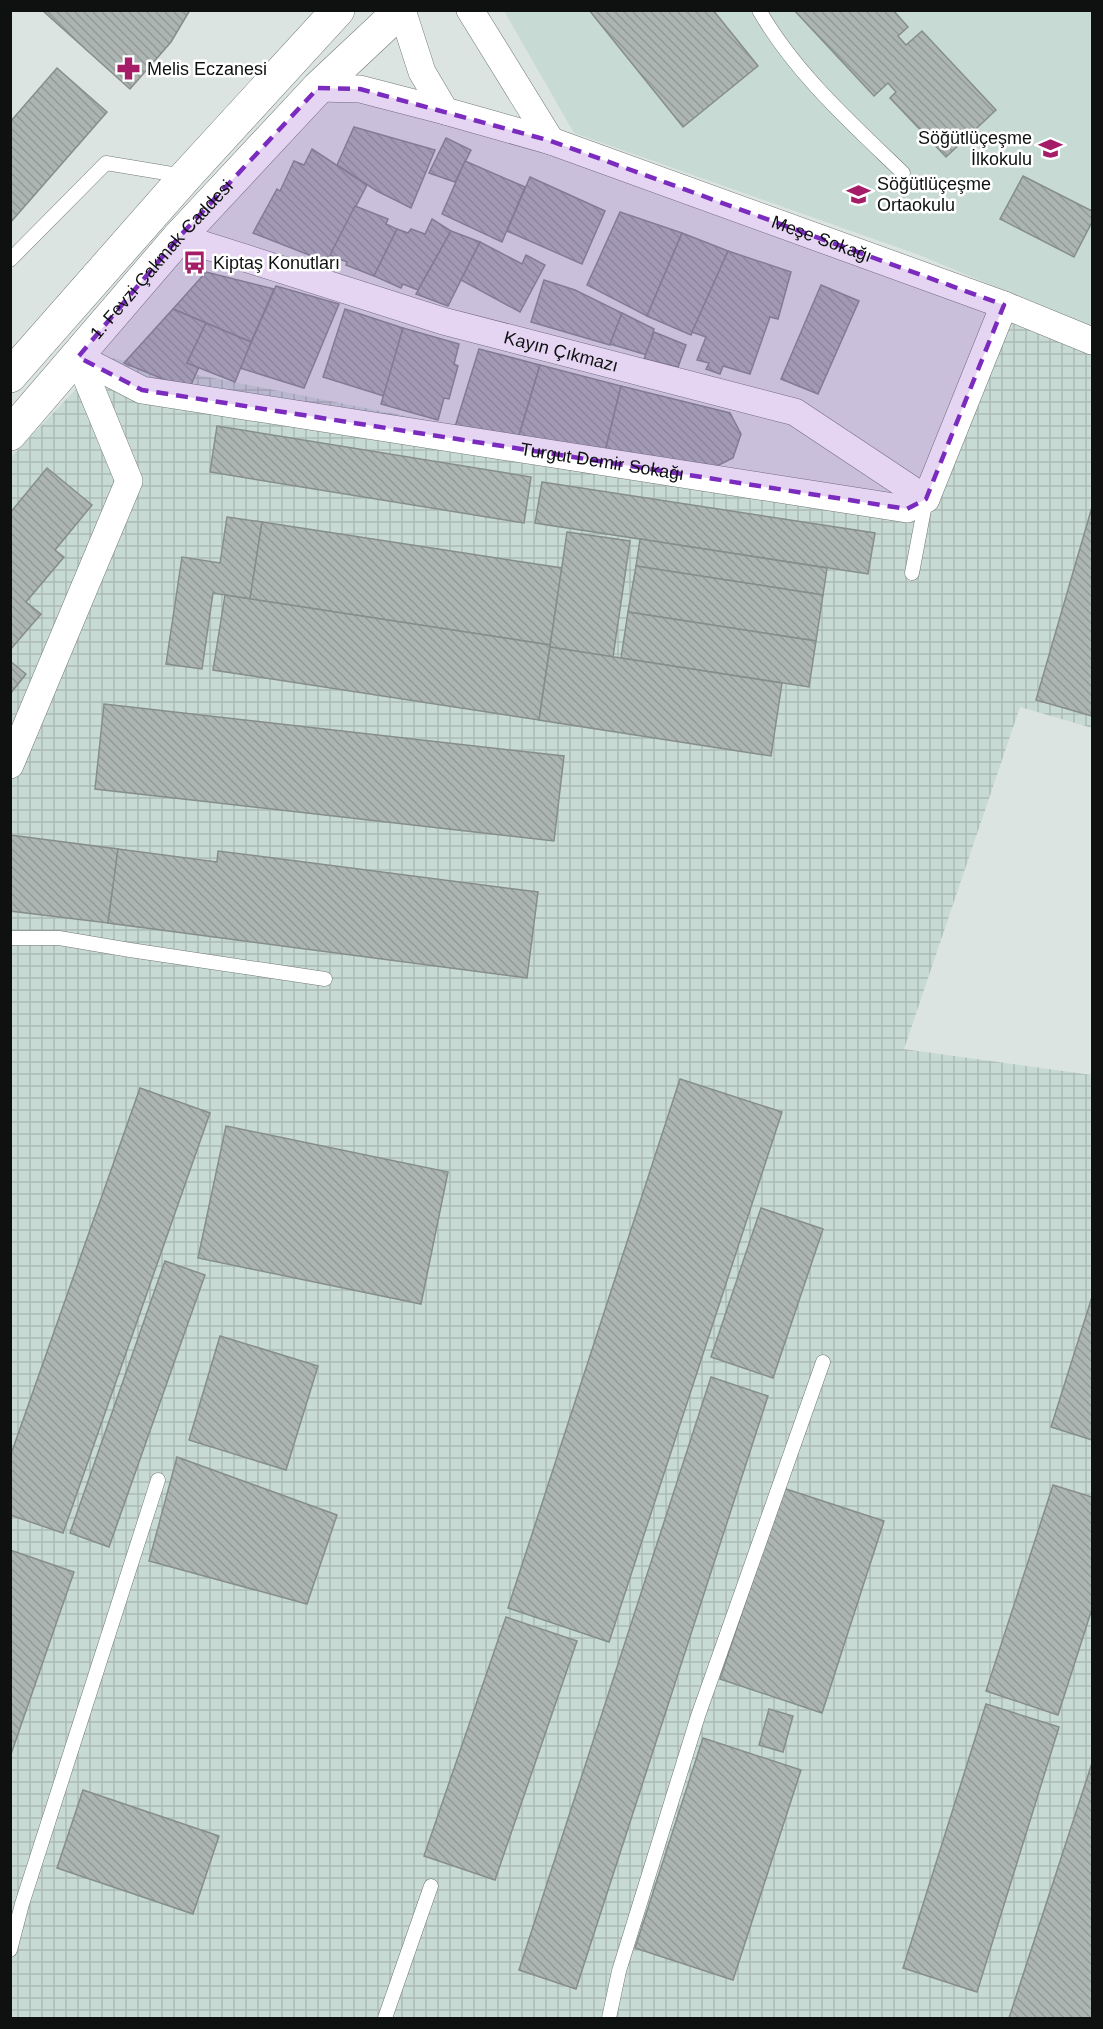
<svg xmlns="http://www.w3.org/2000/svg" width="1103" height="2029" font-family="Arial,sans-serif">
<style>
.built{fill:#c8dad4}
.industrial{fill:url(#industrial-grid)}
.building{fill:url(#building-back-hatch);stroke:#868e8c;stroke-width:1.5}
.lines{fill:none;stroke-linecap:round;stroke-linejoin:round}
.service-casing{stroke:#707876;stroke-width:15}
.minor-casing{stroke:#707876;stroke-width:28}
.secondary-casing{stroke:#707876;stroke-width:34}
.service{stroke:#fff;stroke-width:14}
.minor{stroke:#fff;stroke-width:27}
.secondary{stroke:#fff;stroke-width:33}
.marked{fill:#7b2cbf;fill-opacity:0.2;stroke:#7b2cbf;stroke-width:4.5;stroke-dasharray:12 8;stroke-linejoin:round}
.labels{text-anchor:middle;stroke-width:5;stroke-linejoin:round;paint-order:stroke}
.poi-label{font-size:18px;fill:#0e1110;stroke:#fff;text-anchor:start}
.street-label{font-size:18px;fill:#0e1110;stroke:#fff}
</style>
<defs>
<pattern id="industrial-grid" width="8" height="8" patternUnits="userSpaceOnUse" patternTransform="scale(1.5)"><rect width="8" height="8" fill="#c8dad4"/><path d="M0 4h8M4 0v8" fill="none" stroke="#abbab5"/></pattern>
<pattern id="building-back-hatch" width="6" height="6" patternUnits="userSpaceOnUse" patternTransform="scale(1.5)"><rect width="6" height="6" fill="#acb5b2"/><path d="M-1 5l2 2M0 0l6 6M5-1l2 2" fill="none" stroke="#939b98"/></pattern>
</defs>
<rect width="100%" height="100%" fill="#dce4e1"/>
<path class="built" d="M504 11H1092V328L922 256 574 133Z"/>
<path class="industrial" d="M1022 298 1092 328V728L1020 707 904 1049 1092 1075V2018H11L10 458 107 357 911 516Z"/>
<g class="building">
<path d="M42 10H190L171 42 130 89Z"/>
<path d="M589 10H713L758 66 683 127Z"/>
<path d="M794 10H893L908 27 898 36 906 45 922 31 996 110 946 157 890 98 896 92 888 83 874 96Z"/>
<path d="M57 68 107 112 10 223V122Z"/>
<path d="M354 127 435 150 411 208 377 191 337 165Z"/>
<path d="M446 138 471 150 455 182 429 173Z"/>
<path d="M312 149 367 185 327 262 253 233 277 189 280 191 294 161 304 165Z"/>
<path d="M465 161 525 187 502 242 442 214Z"/>
<path d="M1023 176 1092 211V222L1074 257 1000 219Z"/>
<path d="M530 177 605 211 582 264 507 231Z"/>
<path d="M355 206 388 219 386 224 397 229 374 276 346 265 347 262 330 255Z"/>
<path d="M620 212 682 233 647 316 587 285Z"/>
<path d="M432 219 451 231 418 290 403 284 401 288 374 276 397 229 408 233 411 229 425 234Z"/>
<path d="M451 231 480 242 448 306 416 294Z"/>
<path d="M682 233 728 251 691 335 647 316Z"/>
<path d="M480 242 522 264 526 255 545 265 520 312 461 280Z"/>
<path d="M728 251 791 272 778 319 770 317 750 374 723 366 720 374 706 369 709 363 697 360 706 337 692 332Z"/>
<path d="M206 272 274 289 251 342 173 309Z"/>
<path d="M544 280 575 290 622 313 610 345 531 322Z"/>
<path d="M821 285 859 301 818 394 781 379Z"/>
<path d="M276 286 339 304 304 388 240 368Z"/>
<path d="M173 309 206 323 187 363 199 367 190 387 168 381 124 363Z"/>
<path d="M345 309 403 328 384 396 323 377Z"/>
<path d="M622 313 654 329 647 355 610 344Z"/>
<path d="M206 323 251 342 235 382 187 363Z"/>
<path d="M403 328 459 344 454 364 458 366 449 399 444 398 438 420 381 404Z"/>
<path d="M654 332 686 345 678 367 644 359Z"/>
<path d="M479 349 540 365 518 439 455 427Z"/>
<path d="M540 365 621 386 604 456 518 439Z"/>
<path d="M621 386 730 413 741 434 733 458 701 474 604 456Z"/>
<path d="M217 426 531 477 524 523 210 472Z"/>
<path d="M47 468 92 505 55 550 64 557 26 602 41 614 10 650V513Z"/>
<path d="M542 482 875 533 868 574 535 523Z"/>
<path d="M1092 507V716L1036 700Z"/>
<path d="M227 517 262 522 250 599 213 593 202 669 166 664 182 557 220 563Z"/>
<path d="M262 522 562 568 550 645 250 599Z"/>
<path d="M567 532 630 541 613 657 550 647Z"/>
<path d="M640 539 827 568 823 595 636 566Z"/>
<path d="M636 566 823 595 816 641 628 612Z"/>
<path d="M225 595 550 645 539 720 213 670Z"/>
<path d="M628 612 816 641 809 687 621 658Z"/>
<path d="M550 647 782 683 771 756 539 720Z"/>
<path d="M10 661 26 674 10 694Z"/>
<path d="M104 704 564 756 554 841 95 789Z"/>
<path d="M10 835 118 849 108 923 10 911Z"/>
<path d="M118 849 217 862 218 851 538 892 527 978 108 923Z"/>
<path d="M680 1079 782 1112 609 1642 508 1608Z"/>
<path d="M140 1088 210 1113 63 1533 10 1515V1457Z"/>
<path d="M226 1126 448 1172 421 1304 198 1258Z"/>
<path d="M761 1208 823 1229 773 1378 711 1357Z"/>
<path d="M165 1261 205 1275 109 1547 70 1533Z"/>
<path d="M1092 1297V1440L1051 1427Z"/>
<path d="M220 1336 318 1366 286 1470 189 1440Z"/>
<path d="M711 1377 768 1396 576 1989 519 1970Z"/>
<path d="M177 1457 337 1515 307 1604 149 1561Z"/>
<path d="M1053 1485 1092 1497V1609L1058 1715 986 1691Z"/>
<path d="M783 1488 884 1521 822 1713 720 1679Z"/>
<path d="M10 1550 74 1572 10 1757Z"/>
<path d="M506 1617 577 1641 495 1880 424 1856Z"/>
<path d="M986 1704 1059 1727 977 1992 903 1968Z"/>
<path d="M769 1709 793 1716 783 1752 759 1745Z"/>
<path d="M703 1738 801 1770 733 1980 635 1948Z"/>
<path d="M1092 1763V2018H1009Z"/>
<path d="M83 1790 219 1836 193 1914 57 1868Z"/>
</g>
<g class="lines">
<defs>
<g id="service">
<path d="M759 10C795 73 851 123 903 173"/>
<path d="M10 260 106 163 184 176"/>
<path d="M912 573 926 499"/>
<path d="M10 938H59L130 950 325 979"/>
<path d="M10 1950 22 1904 158 1480"/>
<path d="M385 2018 431 1886"/>
<path d="M609 2018 619 1971 698 1716 823 1362"/>
</g>
<g id="minor">
<path d="M402 10 422 72 445 111"/>
<path d="M470 10 551 141"/>
<path id="s1" d="M318 88 360 89 445 111 551 141 1004 305 1092 341"/>
<path id="s2" d="M179 237 443 321 795 412 926 499"/>
<path id="s3" d="M78 357 142 390 907 509 926 499 1004 305"/>
<path d="M10 765 129 481 78 357"/>
</g>
<g id="secondary">
<path d="M10 376 186 176 338 10"/>
<path id="s4" d="M10 434 179 237 318 88 401 10"/>
</g>
</defs>
<use href="#service" class="service-casing"/>
<use href="#minor" class="minor-casing"/>
<use href="#secondary" class="secondary-casing"/>
<use href="#service" class="service"/>
<use href="#minor" class="minor"/>
<use href="#secondary" class="secondary"/>
</g>
<path class="marked" d="M318 88 360 89 551 141 1004 305 926 499 907 509 142 390 78 357 179 237Z"/>
<defs>
<symbol id="pharmacy-bare" viewBox="-9 -9 18 18"><path d="M-2-6h4v4h4v4h-4v4h-4v-4h-4v-4h4Z" fill="#a51d66" stroke="#fff" stroke-width="2.5" paint-order="stroke"/></symbol>
<symbol id="school-bare" viewBox="-9 -9 18 18"><path d="M0-5L7-2L0 1L-7-2ZM-4 1L0 2.5L4 1V4Q0 6-4 4Z" fill="#a51d66" stroke="#fff" stroke-width="2.5" paint-order="stroke"/></symbol>
<symbol id="bus-bare" viewBox="-9 -9 18 18"><path d="M-5-6H5V4H4V6H2V4H-2V6H-4V4H-5ZM-3.5-4V0h7V-4ZM-3.5 1.2v1.5H-2V1.2ZM2 1.2v1.5H3.5V1.2Z" fill="#a51d66" stroke="#fff" stroke-width="2.5" paint-order="stroke"/></symbol>
</defs>
<g fill-rule="evenodd">
<use href="#pharmacy-bare" x="112" y="52" width="33" height="33"/>
<use href="#school-bare" x="1034" y="132" width="33" height="33"/>
<use href="#school-bare" x="842" y="178" width="33" height="33"/>
<use href="#bus-bare" x="178" y="246" width="33" height="33"/>
</g>
<g class="labels">
<g class="poi-label">
<text x="147" y="75">Melis Eczanesi</text>
<text x="1032" y="144" text-anchor="end">Söğütlüçeşme<tspan x="1032" dy="21">İlkokulu</tspan></text>
<text x="877" y="190">Söğütlüçeşme<tspan x="877" dy="21">Ortaokulu</tspan></text>
<text x="213" y="269">Kiptaş Konutları</text>
</g>
<g class="street-label">
<text dy="6" stroke="none"><textPath href="#s1" startOffset="528">Meşe Sokağı</textPath></text>
<text dy="6" stroke="none"><textPath href="#s4" startOffset="231">1. Fevzi Çakmak Caddesi</textPath></text>
<text dy="6" stroke="none"><textPath href="#s2" startOffset="399">Kayın Çıkmazı</textPath></text>
<text dy="6" stroke="none"><textPath href="#s3" startOffset="538">Turgut Demir Sokağı</textPath></text>
</g>
</g>
<rect width="1103" height="2029" fill="none" stroke="#0e1110" stroke-width="24"/>
</svg>
